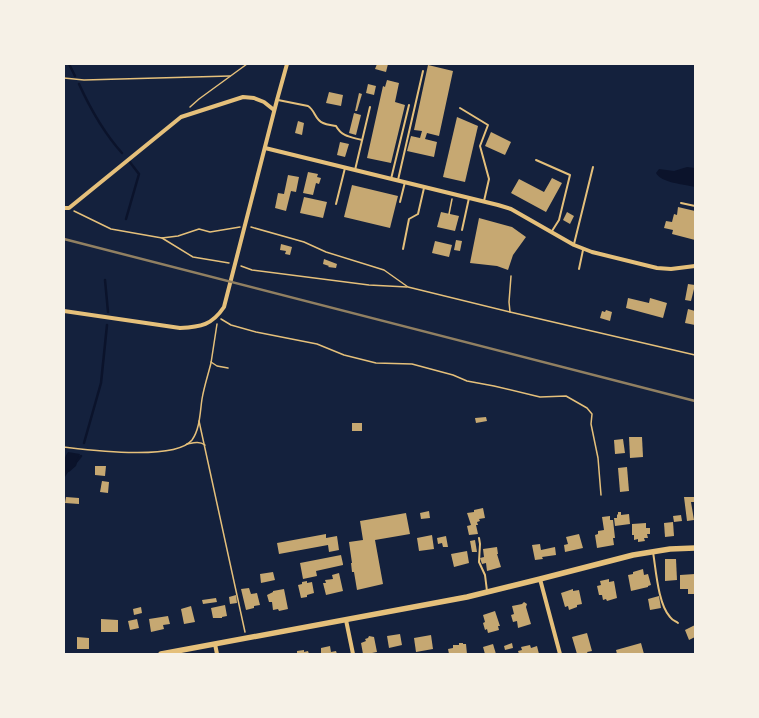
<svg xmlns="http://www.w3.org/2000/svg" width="759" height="718" font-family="Helvetica,sans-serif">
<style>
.water{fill:#0b132b}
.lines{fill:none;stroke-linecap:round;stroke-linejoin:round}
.stream{stroke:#0b132b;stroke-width:2.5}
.building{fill:#c6a872}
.path{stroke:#e5c07b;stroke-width:1.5}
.service{stroke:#e5c07b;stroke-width:2}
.minor{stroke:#e5c07b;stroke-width:4}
.secondary{stroke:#e5c07b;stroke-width:5.5}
.rail{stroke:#918062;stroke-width:2.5}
</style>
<rect width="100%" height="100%" fill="#14213d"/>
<g class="water">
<path d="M687 167 695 168V187C684 184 661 183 656 173L659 169 674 171Z"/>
<path d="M68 452 80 454 76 466 69 472H65C64 464 63 459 68 452Z"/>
</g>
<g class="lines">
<g class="stream">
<path d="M69 64 75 76"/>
<path d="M79 84C90 108 104 133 122 153"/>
<path d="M126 219 139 174 129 161"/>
<path d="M105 280 108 312"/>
<path d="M84 443 101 383 107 325"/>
<path d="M77 461 81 456"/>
<path d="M64 476 68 470"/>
</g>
</g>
<g class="building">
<path d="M377 64H388L386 72 375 69Z"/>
<path d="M428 65 453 71 439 136 427 133 425 139 437 142 434 157 407 151 411 136 420 138 422 131 414 130Z"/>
<path d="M387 80 399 83 395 102 405 105 391 163 367 158 383 86 385 87Z"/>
<path d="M368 84 376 86 374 95 366 93Z"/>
<path d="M329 92 343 95 341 106 326 103Z"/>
<path d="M359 93 362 94 357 111H355Z"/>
<path d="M354 113 361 115 356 135 349 133Z"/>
<path d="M457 117 478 126 465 182 443 177Z"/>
<path d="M298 121 304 123 302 135 295 133Z"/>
<path d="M491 132 511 142 505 155 485 146Z"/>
<path d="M340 142 349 144 345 157 337 155Z"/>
<path d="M308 172 318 174 317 177 321 178 319 184 316 183 313 195 303 193Z"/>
<path d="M288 175 299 177 296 192 291 191 286 211 275 208 278 193 284 194Z"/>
<path d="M552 178 562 183 546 212 511 193 519 179 544 192Z"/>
<path d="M352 185 398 196 390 228 344 217Z"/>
<path d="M304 197 327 202 323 218 300 213Z"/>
<path d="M678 207 695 211V240L672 234 673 230 664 228 666 221 672 222 674 214 677 215Z"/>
<path d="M441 212 459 216 455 231 437 227Z"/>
<path d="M567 212 574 216 570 224 563 220Z"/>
<path d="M479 218 512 227 526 237 513 255 508 270 497 266 470 263Z"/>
<path d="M456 240 462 241 460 251 454 250Z"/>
<path d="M435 241 452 245 449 257 432 253Z"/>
<path d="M281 244 292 247 290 255 285 254 286 251 280 250Z"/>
<path d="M324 259 337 264 336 268 328 267 329 266 323 264Z"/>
<path d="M688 284 695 285 691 301 685 300Z"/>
<path d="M628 298 649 303 650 298 667 303 663 318 626 308Z"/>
<path d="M688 309 695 311V325L685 323Z"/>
<path d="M606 310 612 312 610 321 600 318 602 311 605 312Z"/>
<path d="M486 417 487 421 476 423 475 418Z"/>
<rect x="352" y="423" width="10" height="8"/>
<path d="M629 437H642L643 457 630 458Z"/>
<path d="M623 439 625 453 615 454 614 440Z"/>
<path d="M95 466H106L105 476 95 475Z"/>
<path d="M627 467 629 491 620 492 618 468Z"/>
<path d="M102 481 109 482 108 493 100 492Z"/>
<path d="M66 497 79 498V504L65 503Z"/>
<path d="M684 497H695V502H691L694 520 687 521Z"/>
<path d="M483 508 485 518 479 519 480 521 477 522 478 525H476L478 534 469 535 467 526 471 525 467 513 474 512V510Z"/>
<path d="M429 511 430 518 421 519 420 513Z"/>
<path d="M618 512H621V515L629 514 630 524 615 526 614 518H617V515L618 514Z"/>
<path d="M406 513 410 534 375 540 383 584 357 590 354 572H352L351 563H352L349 542 363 540 360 521Z"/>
<path d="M681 515 682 521 674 522 673 516Z"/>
<path d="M610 516V520H613L615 538H613L614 545 597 548 595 535 598 534V531L604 530 602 517Z"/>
<path d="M673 522 674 536 665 537 664 523Z"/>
<path d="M646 523V528H650V534H647L648 538H644L645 541 638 542V539L634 540V535H632V524Z"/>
<path d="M326 534V538L337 536 339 550 329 552 328 545 279 554 277 543Z"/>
<path d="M579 534 583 548 565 552 564 545 568 544 566 537Z"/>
<path d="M432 535 434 549 419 551 417 538Z"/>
<path d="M446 536 448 547H443L442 543 438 544 437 538Z"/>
<path d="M475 540 477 552H472L470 541Z"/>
<path d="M540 544 541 550 555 547 556 555 542 557 543 559 535 560 532 545Z"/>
<path d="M497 547 498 554H497L501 567 487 571 486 563 482 564 480 558 484 557 483 549Z"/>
<path d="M467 551 469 563 454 567 451 554Z"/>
<path d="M341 555 343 564V565L316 571 317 576 303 579 300 563Z"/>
<path d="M665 559H676L677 580 665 581Z"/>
<path d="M643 569 644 575 648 574 651 585 648 586V587L631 591 628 575 633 574V572Z"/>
<path d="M273 572 275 580 261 583 260 574Z"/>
<path d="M339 573 343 591 326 595 323 583H326L325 580 333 579 332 575Z"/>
<path d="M695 574V594H688V589H680V575Z"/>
<path d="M609 579V582L614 581 617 598 607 601 606 599 603 600 602 595H599L597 586 601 585 600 581Z"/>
<path d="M307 581V583L312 582 314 593 307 595V597L301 598 298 585 302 584V582Z"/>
<path d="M249 588 251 594 257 593 260 605 254 606V608L246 610 241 589Z"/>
<path d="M284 589 288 609 279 611 278 609 273 610 272 602H269L267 595 273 592V591Z"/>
<path d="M573 589V591L579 590 582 604 577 605V607L569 610 568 606 565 607 561 593Z"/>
<path d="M236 595 237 603 230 604 229 597Z"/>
<path d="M659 596 661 608 650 610 648 599Z"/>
<path d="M216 598 217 602 203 604 202 600Z"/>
<path d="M524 602 527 604 526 607 531 624 518 628 517 621 513 622 511 615 514 614 512 606 522 604Z"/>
<path d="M225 605 227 616 222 617V618H213L211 608Z"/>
<path d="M191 606 195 622 184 624 181 609Z"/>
<path d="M141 607 142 613 134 615 133 609Z"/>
<path d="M495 611 500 626H498L499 630 488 633 487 629 485 630 483 623 485 622 483 615Z"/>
<path d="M168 616 170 624 163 625 164 629 151 632 149 619Z"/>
<path d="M101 619 118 620V632H101Z"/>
<path d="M137 619 139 628 130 630 128 621Z"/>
<path d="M695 625V637L689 640 685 630Z"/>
<path d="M587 633 592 651 587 652 588 654H577L572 637Z"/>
<path d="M400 634 402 645 389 648 387 636Z"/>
<path d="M431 635 433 649 416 652 414 638Z"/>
<path d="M369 636 374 637 377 652 372 653 373 654H363L361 643 366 641 365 639 368 638Z"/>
<path d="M77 637 89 638V649H77Z"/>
<path d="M459 643H463V644H466L467 654H449L448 649 453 648V645H459Z"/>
<path d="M512 643 513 648 505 650 504 646Z"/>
<path d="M641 643 644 654H617L616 650Z"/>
<path d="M493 644 496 654H485L483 647Z"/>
<path d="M530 645 531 648 537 646 539 654H519L518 651 522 650 521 647Z"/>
<path d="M330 646 331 652 336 651 337 654H321V648Z"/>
<path d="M304 650V652L308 651 309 654H293L297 653V651Z"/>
</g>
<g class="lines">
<g class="path">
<path d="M64 78 84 80 230 76"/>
<path d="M190 107 199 99 247 64"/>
<path d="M74 211 111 229 162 238 193 257 229 263"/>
<path d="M449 214 452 199"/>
<path d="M251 227 304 242 326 252 384 270 408 287 510 312 695 355"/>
<path d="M162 238 178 236 199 229 210 232 240 227"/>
<path d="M241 266 252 270 369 285 407 287"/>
<path d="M510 312 509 302 511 276"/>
<path d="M221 319 231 325 256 332 317 344 344 355 376 363 412 364 453 375 467 381 494 386 540 397 566 396 587 408 592 414 591 424 598 458 601 495"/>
<path d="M211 362 217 366 228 368"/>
<path d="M199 421 245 632"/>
<path d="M187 444C193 443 199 441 205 445"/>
<path d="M64 447C90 450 175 461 192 440 200 429 200 412 202 399 204 387 208 375 211 363 213 350 215 337 217 324"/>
</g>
<g class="service">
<path d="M278 100 308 106C315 110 315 120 323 123 327 125 332 125 336 126 342 137 351 137 362 140"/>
<path d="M460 108 488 125 480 146 489 179 484 201"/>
<path d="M536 160 570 175 559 220 552 231"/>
<path d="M355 170 370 107"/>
<path d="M391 179 409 105"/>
<path d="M398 180 423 71"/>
<path d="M400 202 405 182"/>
<path d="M681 203 695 206"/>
<path d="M336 204 345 168"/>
<path d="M462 230 469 198"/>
<path d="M574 244 593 167"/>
<path d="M403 249 409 219 418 214 424 188"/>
<path d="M579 269 583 250"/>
<path d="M479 538 480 544 479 562 485 575 487 591"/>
<path d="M653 552C656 570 658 604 670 617 672 620 675 621 678 623"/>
</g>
<g class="minor">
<path d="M265 148 498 205 511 209 574 245 592 252 657 268 671 269 695 266"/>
<path d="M64 208H69L181 117 243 97 254 98 264 102 274 110"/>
<path d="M64 311 180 328C201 327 212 325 224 307L277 100 287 64"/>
<path d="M540 579 560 654"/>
<path d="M346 620 353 654"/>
<path d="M215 644 217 654"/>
</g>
<path class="secondary" d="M161 654 467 597 540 579 633 555 670 549 695 548"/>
<path class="rail" d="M64 239 695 401"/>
</g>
<rect width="759" height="718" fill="none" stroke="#f6f1e7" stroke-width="130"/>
</svg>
